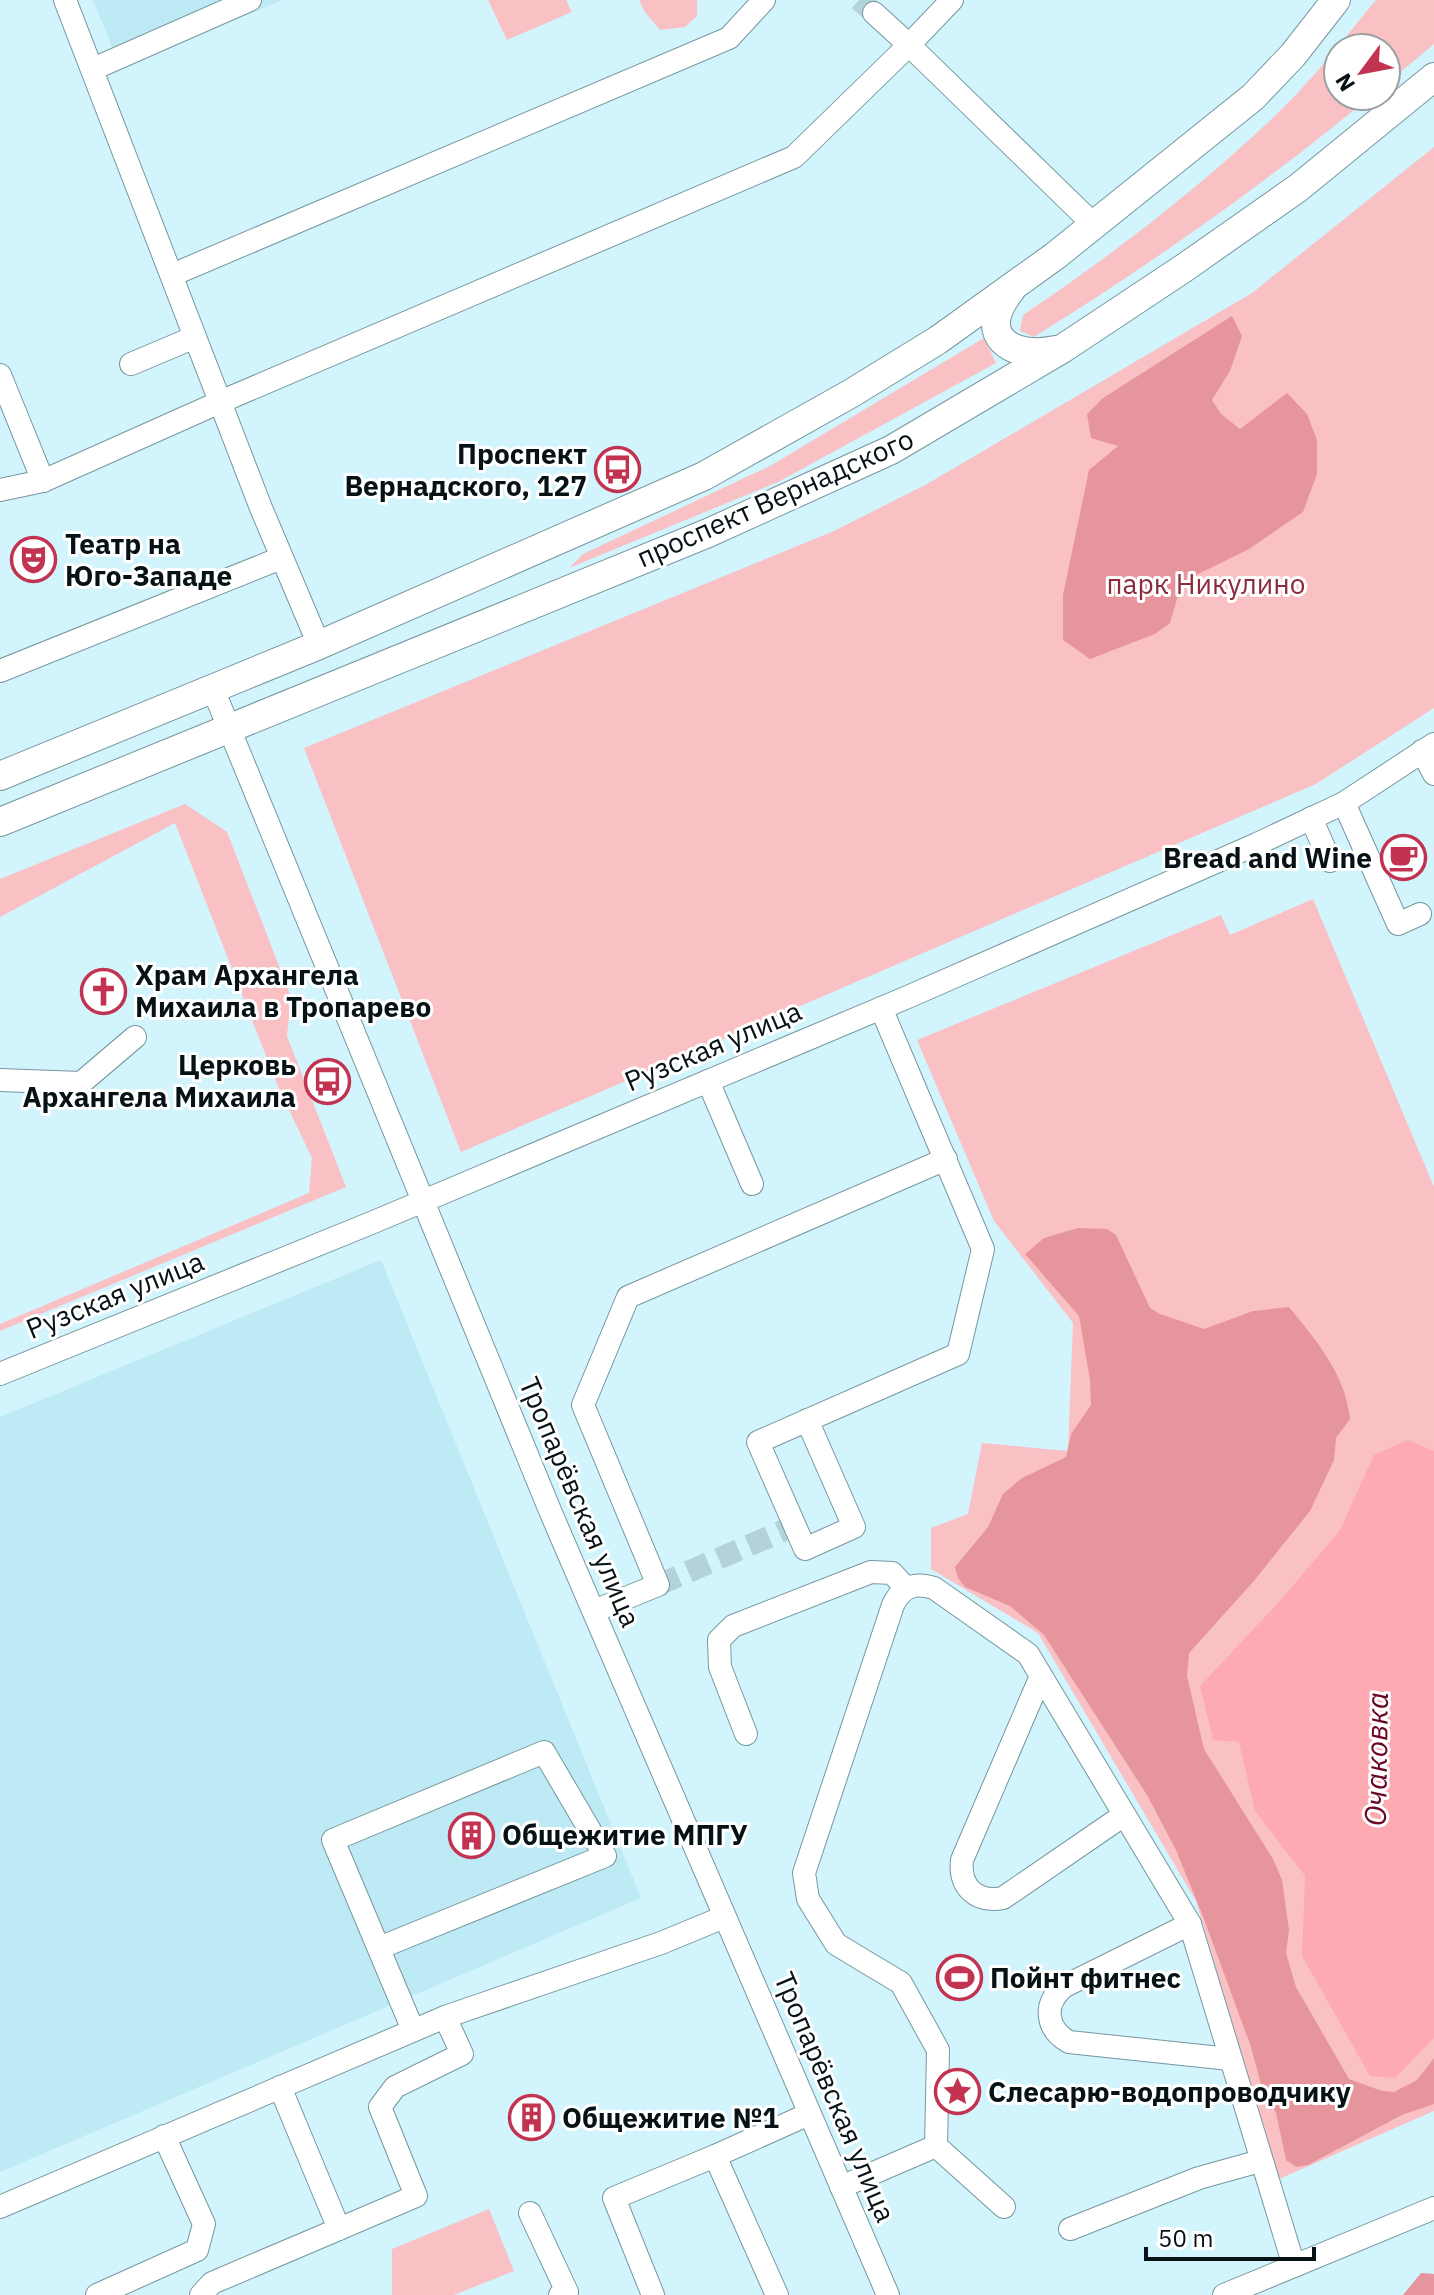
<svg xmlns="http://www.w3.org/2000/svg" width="1434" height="2295" font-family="'IBM Plex Sans',sans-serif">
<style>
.built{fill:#bdeaf4}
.green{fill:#fac1c5}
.forest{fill:#e6959c}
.water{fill:#fdaab2}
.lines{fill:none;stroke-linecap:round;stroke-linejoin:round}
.minor-tunnel{stroke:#b3d2da;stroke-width:22;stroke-dasharray:22 11;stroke-linecap:butt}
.minor-casing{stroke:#76979e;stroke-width:24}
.major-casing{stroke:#76979e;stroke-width:30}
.minor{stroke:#fff;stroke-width:22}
.major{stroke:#fff;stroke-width:28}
.labels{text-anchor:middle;stroke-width:6;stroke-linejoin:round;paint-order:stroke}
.poi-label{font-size:28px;font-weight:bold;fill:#061215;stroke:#fff;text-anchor:start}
.street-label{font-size:28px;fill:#061215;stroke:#fff}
.park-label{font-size:28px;fill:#8b2c3d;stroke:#fff}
.water-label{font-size:30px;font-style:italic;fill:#6a0723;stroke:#fff}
</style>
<rect width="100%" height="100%" fill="#d1f4fd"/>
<g class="built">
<path d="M93 0H283L120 66Z"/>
<path d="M381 1260 641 1898 0 2172V1417Z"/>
</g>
<g class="green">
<path d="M488 0H566L572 12 507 40Z"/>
<path d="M639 0H697V16L685 27 660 30 644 11Z"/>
<path d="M1376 0H1434V44L1386 84V48H1338V96H1371C1264 185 1151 264 1034 337L1020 331 1023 315C1114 254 1206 183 1285 106 1318 73 1346 36 1376 0Z"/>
<path d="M1434 147V708L1316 784 461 1152 304 748 834 531 927 484 1252 293Z"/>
<path d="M984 338 996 363 778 482 569 568 583 554 770 466Z"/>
<path d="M185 804 227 832 291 997 287 1036 346 1187 0 1331V1324L309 1193 312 1158 279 1089 175 823 0 917V879Z"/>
<path d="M1313 899 1434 1187V2111L1279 2179 1196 1901 1038 1633 931 1569V1528L968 1514 982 1443 1068 1451 1073 1323 994 1221 917 1040 1221 915 1230 935Z"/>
<path d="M489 2209 514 2271 454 2295H392V2249Z"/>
</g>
<g class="forest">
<path d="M1232 316 1242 336 1230 371 1212 400 1221 414 1240 429 1287 393 1307 414 1317 440V474L1303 512 1249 549 1188 579 1177 599 1170 623 1155 634 1090 659 1063 640V595L1089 470 1118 446 1091 438 1087 414 1103 398Z"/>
<path d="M1078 1228 1107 1229 1116 1235 1150 1308 1160 1314 1204 1329 1253 1311 1289 1307C1316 1340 1346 1375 1350 1419L1336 1438 1334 1460 1310 1511 1253 1582 1189 1653 1187 1676 1204 1749 1273 1859 1282 1880 1289 1930 1286 1953 1296 1987 1349 2079 1382 2091 1394 2092 1417 2080 1434 2058V2104L1402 2115 1308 2165 1296 2167 1286 2160 1276 2113 1263 2092 1251 2047 1204 1919 1176 1850 1147 1795 1044 1635 1010 1606 965 1587 958 1578 955 1567 988 1527 1003 1494 1022 1478 1066 1457 1071 1434 1091 1405 1090 1380 1079 1316 1025 1254 1044 1238Z"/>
<path d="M1421 2273 1434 2274V2295H1403Z"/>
</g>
<path class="water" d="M1408 1440 1434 1451V2038L1395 2078 1370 2076 1302 1956 1305 1876 1255 1811 1239 1742 1213 1740 1200 1686 1280 1601 1340 1530 1374 1455Z"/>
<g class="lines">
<g class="minor-tunnel">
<path d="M859 0 874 13"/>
<path d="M658 1585 794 1526"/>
</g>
<defs>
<g id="minor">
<path d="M65 0 261 508 319 645"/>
<path d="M952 0 909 45 1094 225"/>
<path d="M93 69 250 0"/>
<path d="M172 275 729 38 764 0"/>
<path d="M131 364 195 337"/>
<path d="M0 375 43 481"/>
<path d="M0 490 43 481 220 402 794 157 909 45 874 13"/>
<path d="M0 671 281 558"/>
<path d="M213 689 551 1513 888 2295"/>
<path d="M1422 751 1434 774"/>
<path d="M1344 803 1398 924 1420 914"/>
<path d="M1311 818 1330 861"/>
<path d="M0 1080 81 1083 135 1037"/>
<path d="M708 1081 752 1184"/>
<path d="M0 1374 376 1221 910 996 1257 844 1344 803 1434 744"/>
<path d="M807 1420 854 1527 805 1549 758 1442 958 1354 983 1249 881 1008"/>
<path d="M594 1611 658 1585 583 1405 628 1297 946 1159"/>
<path d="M1041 1676 962 1860C959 1887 976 1903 1003 1898L1124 1815"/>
<path d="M746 1734 720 1667 719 1640 733 1626 871 1572 892 1573 906 1588"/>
<path d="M1190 1924 1063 1987C1043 2005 1046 2029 1069 2042L1230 2059"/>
<path d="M379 1948 605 1856 544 1752 333 1840 413 2030"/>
<path d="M280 2087 339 2229 416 2196 380 2107 395 2087 462 2054 445 2017"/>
<path d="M936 2146 938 2050 901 1983 836 1944 808 1899 804 1873 893 1605C902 1586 915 1582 934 1588L1028 1654 1190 1924 1294 2266"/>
<path d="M715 2156 809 2114"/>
<path d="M841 2187 936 2146 1004 2207"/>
<path d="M0 2207 445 2017 661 1943 724 1917"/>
<path d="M530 2213 567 2292 560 2295"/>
<path d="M1070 2229 1199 2178 1260 2161"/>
<path d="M97 2295 197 2250 204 2224 164 2136"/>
<path d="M201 2295 212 2283 339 2229"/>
<path d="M653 2295 614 2198 715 2156 777 2295"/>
<path d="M1224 2295 1434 2208"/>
</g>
<g id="major">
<path d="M1011 290C975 334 1009 360 1056 350"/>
<path d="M0 776 319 645 704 476 850 394 938 340 1055 256 1253 97 1293 55 1336 0"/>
<path d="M0 822 708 533 891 450 1062 349 1184 268 1298 188 1434 77"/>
</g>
</defs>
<use href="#minor" class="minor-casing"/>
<use href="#major" class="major-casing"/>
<use href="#minor" class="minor"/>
<use href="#major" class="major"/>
</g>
<defs>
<symbol id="bus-ring" viewBox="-11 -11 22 22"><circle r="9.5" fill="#fff" stroke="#c23251" stroke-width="1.5"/><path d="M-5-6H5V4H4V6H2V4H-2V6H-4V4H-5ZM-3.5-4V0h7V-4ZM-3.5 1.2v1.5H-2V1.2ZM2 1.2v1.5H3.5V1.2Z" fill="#c23251"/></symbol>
<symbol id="theatre-ring" viewBox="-11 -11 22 22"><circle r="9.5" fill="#fff" stroke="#c23251" stroke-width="1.5"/><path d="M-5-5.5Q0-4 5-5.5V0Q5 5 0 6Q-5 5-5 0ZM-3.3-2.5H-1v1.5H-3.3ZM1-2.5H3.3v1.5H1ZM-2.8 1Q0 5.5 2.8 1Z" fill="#c23251"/></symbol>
<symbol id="cafe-ring" viewBox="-11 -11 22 22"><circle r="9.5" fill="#fff" stroke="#c23251" stroke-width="1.5"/><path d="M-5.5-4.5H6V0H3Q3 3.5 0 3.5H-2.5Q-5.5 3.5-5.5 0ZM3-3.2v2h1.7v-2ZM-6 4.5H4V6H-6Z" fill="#c23251"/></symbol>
<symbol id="church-ring" viewBox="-11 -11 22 22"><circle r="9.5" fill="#fff" stroke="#c23251" stroke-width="1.5"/><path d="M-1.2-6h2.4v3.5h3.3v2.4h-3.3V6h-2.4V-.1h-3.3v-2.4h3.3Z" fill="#c23251"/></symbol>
<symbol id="building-ring" viewBox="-11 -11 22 22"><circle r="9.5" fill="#fff" stroke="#c23251" stroke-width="1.5"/><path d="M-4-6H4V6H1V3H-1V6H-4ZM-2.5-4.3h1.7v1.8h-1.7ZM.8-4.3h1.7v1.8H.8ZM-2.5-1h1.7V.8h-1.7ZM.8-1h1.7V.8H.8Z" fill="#c23251"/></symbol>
<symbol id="stadium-ring" viewBox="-11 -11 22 22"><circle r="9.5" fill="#fff" stroke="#c23251" stroke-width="1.5"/><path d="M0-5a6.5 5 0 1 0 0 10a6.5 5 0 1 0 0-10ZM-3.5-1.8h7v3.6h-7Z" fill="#c23251"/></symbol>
<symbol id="sight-ring" viewBox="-11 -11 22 22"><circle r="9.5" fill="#fff" stroke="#c23251" stroke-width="1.5"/><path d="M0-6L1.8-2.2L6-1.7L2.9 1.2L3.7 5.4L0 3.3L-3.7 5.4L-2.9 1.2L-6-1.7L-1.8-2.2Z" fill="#c23251"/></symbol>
</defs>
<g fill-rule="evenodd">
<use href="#bus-ring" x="592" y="444" width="51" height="51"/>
<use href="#theatre-ring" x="8" y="534" width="51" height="51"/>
<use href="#cafe-ring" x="1378" y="832" width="51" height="51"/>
<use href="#church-ring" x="78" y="966" width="51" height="51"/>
<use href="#bus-ring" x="302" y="1056" width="51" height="51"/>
<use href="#building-ring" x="446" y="1810" width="51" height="51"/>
<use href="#stadium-ring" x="934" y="1952" width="51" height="51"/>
<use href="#sight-ring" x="932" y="2066" width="51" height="51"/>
<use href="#building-ring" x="506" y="2092" width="51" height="51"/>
</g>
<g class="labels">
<g class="poi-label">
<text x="587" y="464" text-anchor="end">Проспект<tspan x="587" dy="32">Вернадского, 127</tspan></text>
<text x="65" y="554">Театр на<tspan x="65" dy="32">Юго-Западе</tspan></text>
<text x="1372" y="868" text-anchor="end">Bread and Wine</text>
<text x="135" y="985">Храм Архангела<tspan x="135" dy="32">Михаила в Тропарево</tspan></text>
<text x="296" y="1075" text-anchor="end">Церковь<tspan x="296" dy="32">Архангела Михаила</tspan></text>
<text x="502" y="1845">Общежитие МПГУ</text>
<text x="990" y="1988">Пойнт фитнес</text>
<text x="988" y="2102">Слесарю-водопроводчику</text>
<text x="562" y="2128">Общежитие №1</text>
</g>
<g class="street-label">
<text transform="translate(775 498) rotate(-24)" y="10">проспект Вернадского</text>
<text transform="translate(713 1046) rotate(-23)" y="10">Рузская улица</text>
<text transform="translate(115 1295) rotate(-22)" y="10">Рузская улица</text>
<text transform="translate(580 1502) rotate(67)" y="10">Тропарёвская улица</text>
<text transform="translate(835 2097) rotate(67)" y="10">Тропарёвская улица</text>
</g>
<g class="park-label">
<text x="1206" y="594">парк Никулино</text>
</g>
<g class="water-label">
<text transform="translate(1377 1759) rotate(-89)" y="10">Очаковка</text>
</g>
</g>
<g transform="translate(1362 72) rotate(238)"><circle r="38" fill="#ffffff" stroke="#9ba0a1" stroke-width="2"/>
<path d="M0-6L14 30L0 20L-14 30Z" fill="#c23251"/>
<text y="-12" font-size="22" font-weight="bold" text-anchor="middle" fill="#061215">N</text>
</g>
<path d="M1146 2247v12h168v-12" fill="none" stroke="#061215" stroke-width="4"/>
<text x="1158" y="2247" font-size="24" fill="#061215" stroke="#ffffff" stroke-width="6" paint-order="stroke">50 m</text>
</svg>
